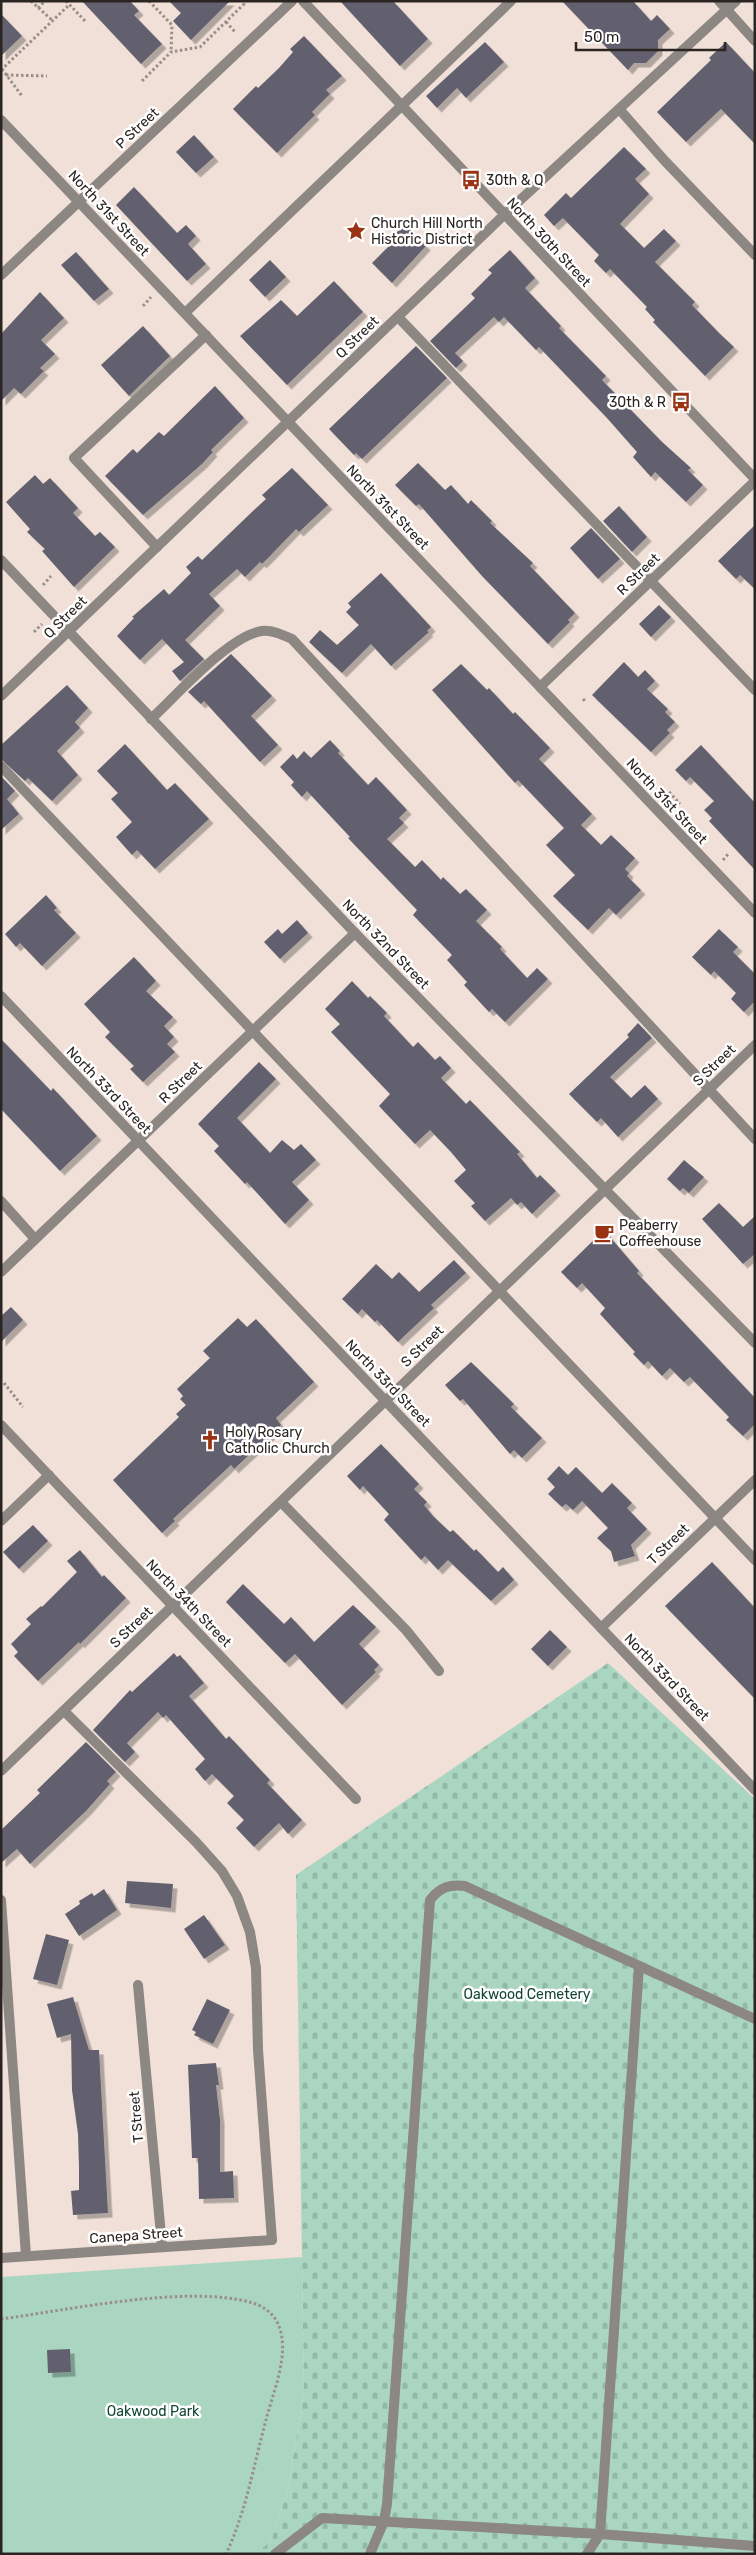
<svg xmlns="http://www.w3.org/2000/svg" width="756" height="2555" font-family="Rubik,sans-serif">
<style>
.green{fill:#aad6c1}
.cemetery{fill:url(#cemetery-stones)}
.building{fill:#62616e;filter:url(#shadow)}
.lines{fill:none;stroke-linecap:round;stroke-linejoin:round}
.path{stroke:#9a8e88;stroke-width:3;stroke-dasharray:2.5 2.5;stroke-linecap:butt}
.service{stroke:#8d8783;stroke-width:10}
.minor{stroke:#8d8783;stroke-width:10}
.tertiary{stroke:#8d8783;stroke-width:10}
.labels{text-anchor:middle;stroke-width:5;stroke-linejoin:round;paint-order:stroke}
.street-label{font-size:14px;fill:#2b2522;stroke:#fff}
.poi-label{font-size:14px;fill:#2b2522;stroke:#fff;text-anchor:start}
.park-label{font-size:14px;fill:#134633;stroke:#fff}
</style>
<defs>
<pattern id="cemetery-stones" width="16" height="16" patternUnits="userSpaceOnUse" patternTransform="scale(1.25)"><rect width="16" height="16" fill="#aad6c1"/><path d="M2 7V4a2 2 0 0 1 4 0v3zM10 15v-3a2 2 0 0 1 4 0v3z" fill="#92b8a6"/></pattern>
<filter id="shadow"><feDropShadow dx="4.5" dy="4.5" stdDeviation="0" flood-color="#0004"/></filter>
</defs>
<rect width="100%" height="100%" fill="#f0e0d8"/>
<path class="green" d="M302 2257 304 2391 288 2489 271 2541 255 2554H1V2277Z"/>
<path class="cemetery" d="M608 1663 755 1799V2554H255L271 2541 288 2489 304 2391 296 1875Z"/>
<g class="building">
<path d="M82 1H130L139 11 134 15 162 44 141 64Z"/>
<path d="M169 1H230L191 40 173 21 181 13Z"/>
<path d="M340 1H393L428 39 400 66Z"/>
<path d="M562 1H633L651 21 657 15 670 29 658 40V51L646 63H634L628 70Z"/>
<path d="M1 14 22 36 1 56Z"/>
<path d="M304 36 342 76 326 90 330 94 312 112 315 115 277 153 233 109 256 86 258 88 279 68 293 52 290 49Z"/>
<path d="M485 42 504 62 466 98 457 88 437 108 426 96Z"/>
<path d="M726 42 755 73V144L721 109 686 142 657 112 711 60 709 58Z"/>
<path d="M194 135 214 157 196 173 176 152Z"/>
<path d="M624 147 646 169 635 179 649 194 620 224 644 248 664 229 676 241 655 262 695 302 692 305 719 333 734 347 705 376 653 322 655 320 645 309 647 307 610 269 606 273 594 261 599 255 563 218 554 226 544 215 566 193 571 198Z"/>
<path d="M134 187 177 233 186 225 196 236 188 244 206 264 187 281 116 205Z"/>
<path d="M405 224 426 246 392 283 372 263 396 239 393 236Z"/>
<path d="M510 250 535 278 525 288 561 326 559 328 606 376 602 380 661 441 691 468 688 470 703 485 686 502 655 472 651 477 633 457 637 452 607 418 539 347 536 350 504 317 499 322 494 317 455 353 463 361 456 368 430 341 475 298 471 294 492 273 488 270Z"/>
<path d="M76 252 109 289 94 301 61 265Z"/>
<path d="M270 260 286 277 265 297 249 280Z"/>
<path d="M334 281 363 312 287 385 240 336 281 300 297 316Z"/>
<path d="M40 292 64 318 41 340 55 354 40 368 44 371 21 394 14 388 1 401V334Z"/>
<path d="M143 326 170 356 129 396 101 365Z"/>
<path d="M416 346 447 378 362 459 356 453 354 455 329 429Z"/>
<path d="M215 386 244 418 211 450 213 452 202 464 143 515 105 476 133 449 137 453 159 432 164 436Z"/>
<path d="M418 463 445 490 451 485 468 504 471 500 492 521 490 523 533 563 530 566 575 613 568 620 570 622 548 644 482 576 419 504 416 506 395 485Z"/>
<path d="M292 468 328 505 299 532 296 529 270 556 262 564 260 562 245 577 237 569 209 594 220 606 185 640 204 659 180 681 172 671 184 662 162 639 140 660 117 636 134 618 132 617 164 589 169 595 191 573 186 567 198 556 202 560 254 510 266 499 262 495Z"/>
<path d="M35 475 43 484 50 478 78 508 73 513 95 536 100 532 115 547 74 587 42 551 45 549 27 532 30 529 6 502Z"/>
<path d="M619 506 647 537 632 552 603 521Z"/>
<path d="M755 525V589L740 575 736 579 718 561Z"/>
<path d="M591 528 620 559 598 579 570 548Z"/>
<path d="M381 573 431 627 427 631 429 632 391 666 371 644 342 673 309 642 320 630 337 645 359 625 346 612 351 607 348 603Z"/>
<path d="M659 605 671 617 651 637 639 624Z"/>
<path d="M231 654 272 696 251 716 278 745 260 762 204 701 201 704 188 692Z"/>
<path d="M624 662 638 677 645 670 655 681 647 689 668 709 665 712 675 722 667 730 670 733 651 752 592 695Z"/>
<path d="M461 664 487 690 489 688 513 714 515 712 550 748 539 759 592 814 581 825 601 845 611 835 635 858 625 869 629 873 627 876 641 890 616 915 609 908 588 930 553 896 575 875 546 845 564 828 518 780 515 783 432 690Z"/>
<path d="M67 685 88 708 75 722 80 728 57 751 78 775 52 801 28 778 25 781 1 759V745Z"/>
<path d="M330 740 340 751 338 753 368 785 376 777 407 810 399 818 404 823 387 839 415 867 422 860 441 880 443 877 460 894 466 889 487 910 476 921 502 947 500 949 527 978 537 968 548 979 505 1022 492 1009 489 1012 464 985 467 982 447 960 452 955 413 915 417 910 348 838 350 837 307 791 302 797 291 785 294 782 280 767 293 754 297 759 304 751 311 758Z"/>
<path d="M125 744 167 790 175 783 209 819 155 869 137 850 132 855 116 837 132 822 111 799 118 793 97 771Z"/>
<path d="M701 745 755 803V870L709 821 712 818 704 810 714 801 690 777 686 781 675 770Z"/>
<path d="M1 776 15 791 7 799 19 814 1 830Z"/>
<path d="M46 895 57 908 54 910 76 933 42 966 20 943 16 947 5 934Z"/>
<path d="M297 920 308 933 280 959 264 942 278 929 282 934Z"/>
<path d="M719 929 738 947 733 952 755 974V1001L744 1012 731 999 736 993 714 971 711 975 692 957Z"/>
<path d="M134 957 156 981 146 991 173 1017 164 1026 174 1037 167 1044 175 1052 143 1082 130 1069 134 1066 105 1037 110 1032 84 1004Z"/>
<path d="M352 981 368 998 370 996 387 1013 384 1016 413 1047 418 1042 435 1060 440 1056 451 1068 441 1078 466 1104 470 1100 520 1152 517 1154 537 1178 540 1175 556 1191 532 1214 521 1202 517 1205 511 1198 485 1221 471 1206 475 1203 454 1181 466 1170 451 1152 430 1130 415 1144 379 1106 390 1094 331 1032 340 1024 325 1009Z"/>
<path d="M638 1023 652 1038 610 1077 631 1098 645 1085 658 1099 618 1137 601 1118 597 1122 569 1094 629 1037 627 1035Z"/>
<path d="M1 1039 51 1091 53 1088 97 1136 60 1171 1 1109Z"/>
<path d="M259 1062 276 1079 237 1118 270 1153 282 1140 294 1150 301 1144 316 1160 292 1182 309 1200 285 1224 247 1182 245 1184 214 1151 219 1146 198 1124Z"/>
<path d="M684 1160 704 1177 689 1193 683 1188 680 1191 667 1179Z"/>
<path d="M719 1203 743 1227 755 1216V1254L743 1264 702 1219Z"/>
<path d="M604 1230 639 1271 637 1273 755 1398V1424L743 1436 726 1420 729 1417 690 1377 684 1382 670 1368 662 1376 648 1361 644 1365 633 1354 635 1352 600 1314 605 1308 582 1283 577 1288 561 1272Z"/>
<path d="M454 1260 466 1273 431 1305 434 1308 398 1342 377 1320 375 1322 362 1309 358 1314 342 1299 376 1264 392 1279 399 1272 419 1292Z"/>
<path d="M11 1307 23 1320 1 1342V1316Z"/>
<path d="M238 1318 247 1327 256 1319 314 1382 276 1418 281 1425 234 1469 231 1465 173 1519 175 1521 162 1533 113 1480 179 1417 176 1414 186 1405 180 1399 183 1396 177 1389 210 1358 203 1351Z"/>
<path d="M471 1362 514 1404 511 1407 542 1438 522 1458 514 1450 510 1454 463 1399 460 1401 445 1385Z"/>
<path d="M381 1444 419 1484 414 1489 427 1502 424 1505 433 1516 450 1532 453 1530 474 1551 476 1549 498 1572 503 1567 514 1580 491 1601 448 1560 438 1570 425 1556 421 1560 384 1520 389 1514 363 1486 360 1490 347 1476Z"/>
<path d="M559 1466 568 1475 576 1467 602 1493 612 1483 632 1503 627 1508 647 1529 631 1545 635 1556 614 1562 611 1551 597 1538 608 1528 582 1501 573 1510 566 1504 562 1507 548 1494 555 1487 547 1479Z"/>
<path d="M33 1525 48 1541 19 1569 3 1552Z"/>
<path d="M80 1550 102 1577 104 1575 126 1598 80 1644 79 1642 38 1681 14 1656 18 1652 11 1644 31 1624 26 1619 41 1606 42 1607 77 1572 67 1561Z"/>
<path d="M712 1562 755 1608V1699L665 1606Z"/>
<path d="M243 1584 284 1624 291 1617 314 1642 353 1605 376 1627 359 1644 379 1665 374 1670 376 1672 342 1705 295 1654 285 1663 226 1602Z"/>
<path d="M550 1630 567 1647 548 1666 531 1649Z"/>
<path d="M174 1653 177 1657 180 1655 204 1683 189 1696 226 1739 229 1736 270 1780 267 1783 302 1820 288 1834 279 1823 254 1847 236 1828 244 1820 227 1803 234 1796 212 1774 205 1781 195 1769 205 1759 166 1715 163 1718 158 1712 127 1743 135 1752 125 1762 93 1730 130 1690 132 1692Z"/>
<path d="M86 1742 116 1772 107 1781 110 1784 86 1811 30 1864 17 1849 1 1863V1830L40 1793 37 1790Z"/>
<path d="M127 1881 173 1884 171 1908 125 1903Z"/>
<path d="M104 1889 117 1910 79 1936 65 1914 80 1904 79 1901 92 1893 94 1896Z"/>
<path d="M204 1915 225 1945 204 1959 184 1929Z"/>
<path d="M46 1934 69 1940 57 1985 33 1979Z"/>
<path d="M73 1997 89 2050H99L108 2213 73 2215 71 2191 79 2190V2167L78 2134 72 2090 71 2034 57 2038 47 2004Z"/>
<path d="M207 1999 230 2010 213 2044 194 2035 196 2032 192 2030Z"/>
<path d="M216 2063 219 2085H216L220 2120V2172L233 2171 234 2198 199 2199 198 2158H192L188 2065Z"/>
<path d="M70 2349 71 2372 48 2373 47 2350Z"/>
</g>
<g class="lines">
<g class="path">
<path d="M31 1 53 21"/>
<path d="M66 1 86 22"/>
<path d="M149 1 172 25 171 52"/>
<path d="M38 8 45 1"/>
<path d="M226 22 236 33"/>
<path d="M2 69 22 96"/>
<path d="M1 70 69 5"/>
<path d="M6 75 47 76"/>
<path d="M142 81 171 52 200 47 244 4 242 1"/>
<path d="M143 306 151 297"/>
<path d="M43 585 51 576"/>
<path d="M34 632 42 624"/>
<path d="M583 699 585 701"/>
<path d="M669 792 680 804"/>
<path d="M723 860 729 853"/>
<path d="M4 1383 23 1407"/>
<path d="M1 2319C69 2310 189 2284 253 2303 263 2306 274 2314 278 2324 291 2352 273 2392 266 2420 254 2464 246 2512 226 2554"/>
</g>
<g class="service">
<path d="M620 110 664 160 755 255"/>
<path d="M185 313 511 1"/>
<path d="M398 317 755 690"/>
<path d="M157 547 74 458 206 335"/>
<path d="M151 719C177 695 230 635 262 631 273 630 283 635 292 639L755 1139"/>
<path d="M1 766 755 1560"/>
<path d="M1 1201 35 1239"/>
<path d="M281 1502 406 1630 439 1671"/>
<path d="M1 1521 49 1475"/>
<path d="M64 1711 196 1842 222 1871 237 1896 250 1932 256 1968 258 2050 272 2240"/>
<path d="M1 1900 26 2256"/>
<path d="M275 2554 322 2518 600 2534 755 2546"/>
<path d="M370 2554 384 2521 387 2504 430 1900C440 1887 450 1884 465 1886L755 2019"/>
<path d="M587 2554 600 2534 639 1966"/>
</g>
<g class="minor">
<path d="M303 1 755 479"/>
<path d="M719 1 755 41"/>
<path d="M1 275 292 1"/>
<path d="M1 560 355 933 755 1343"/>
<path d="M540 687 755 481"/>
<path d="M1 996 755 1790"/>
<path d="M1 1272 355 933"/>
<path d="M1 1425 356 1799"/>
<path d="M601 1628 755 1480"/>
<path d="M1 1771 755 1045"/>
<path d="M138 1985 162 2246"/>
<path d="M1 2258 272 2240"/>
</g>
<g class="tertiary">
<path d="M1 120 755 913"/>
<path d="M1 696 504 215 736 1"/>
</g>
</g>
<defs>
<symbol id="bus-bare" viewBox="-9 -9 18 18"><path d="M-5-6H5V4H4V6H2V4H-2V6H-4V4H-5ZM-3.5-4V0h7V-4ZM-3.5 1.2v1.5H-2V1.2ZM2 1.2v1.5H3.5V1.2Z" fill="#9a3314" stroke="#fff" stroke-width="2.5" paint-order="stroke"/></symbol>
<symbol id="sight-bare" viewBox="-9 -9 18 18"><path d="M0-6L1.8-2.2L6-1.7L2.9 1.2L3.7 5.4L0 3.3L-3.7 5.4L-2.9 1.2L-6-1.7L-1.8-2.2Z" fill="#9a3314" stroke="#fff" stroke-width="2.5" paint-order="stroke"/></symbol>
<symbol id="cafe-bare" viewBox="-9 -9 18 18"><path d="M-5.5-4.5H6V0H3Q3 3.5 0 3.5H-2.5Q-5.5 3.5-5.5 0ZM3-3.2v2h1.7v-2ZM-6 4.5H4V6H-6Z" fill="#9a3314" stroke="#fff" stroke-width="2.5" paint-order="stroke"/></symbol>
<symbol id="church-bare" viewBox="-9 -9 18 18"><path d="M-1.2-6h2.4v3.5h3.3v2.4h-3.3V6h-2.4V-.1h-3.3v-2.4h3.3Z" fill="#9a3314" stroke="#fff" stroke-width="2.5" paint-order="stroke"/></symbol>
</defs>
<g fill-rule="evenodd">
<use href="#bus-bare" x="457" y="166" width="28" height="28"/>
<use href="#sight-bare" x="342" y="217" width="28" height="28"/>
<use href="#bus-bare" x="667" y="388" width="28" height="28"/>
<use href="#cafe-bare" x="590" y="1219" width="28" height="28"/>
<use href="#church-bare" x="196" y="1426" width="28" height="28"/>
</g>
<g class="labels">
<g class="street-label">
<text transform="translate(137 128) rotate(-43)" y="5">P Street</text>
<text transform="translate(109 213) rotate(47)" y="5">North 31st Street</text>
<text transform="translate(549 242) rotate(47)" y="5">North 30th Street</text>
<text transform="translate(357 337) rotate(-44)" y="5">Q Street</text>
<text transform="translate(388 507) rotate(46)" y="5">North 31st Street</text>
<text transform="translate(638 574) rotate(-44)" y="5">R Street</text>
<text transform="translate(65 617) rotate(-44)" y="5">Q Street</text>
<text transform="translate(667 801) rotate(47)" y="5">North 31st Street</text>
<text transform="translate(386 944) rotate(46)" y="5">North 32nd Street</text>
<text transform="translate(714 1065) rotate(-44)" y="5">S Street</text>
<text transform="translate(180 1082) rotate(-44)" y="5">R Street</text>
<text transform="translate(109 1090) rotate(46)" y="5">North 33rd Street</text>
<text transform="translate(422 1346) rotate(-44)" y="5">S Street</text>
<text transform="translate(388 1383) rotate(46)" y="5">North 33rd Street</text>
<text transform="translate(668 1544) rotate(-44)" y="5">T Street</text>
<text transform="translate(189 1603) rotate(46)" y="5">North 34th Street</text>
<text transform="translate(131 1627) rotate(-44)" y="5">S Street</text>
<text transform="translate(667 1677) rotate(46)" y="5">North 33rd Street</text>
<text transform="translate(136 2117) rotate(-95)" y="5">T Street</text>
<text transform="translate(136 2235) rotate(-4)" y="5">Canepa Street</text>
</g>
<g class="poi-label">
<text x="486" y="185">30th &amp; Q</text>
<text x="371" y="228">Church Hill North<tspan x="371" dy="16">Historic District</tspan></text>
<text x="666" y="407" text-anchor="end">30th &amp; R</text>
<text x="619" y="1230">Peaberry<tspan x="619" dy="16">Coffeehouse</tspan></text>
<text x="225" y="1437">Holy Rosary<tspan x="225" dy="16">Catholic Church</tspan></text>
</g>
<g class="park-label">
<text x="527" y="1999">Oakwood Cemetery</text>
<text x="153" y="2416">Oakwood Park</text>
</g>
</g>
<rect width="756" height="2555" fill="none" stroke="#2b2522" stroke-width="5"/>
<path d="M576 42v8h149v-8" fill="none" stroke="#2b2522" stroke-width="2.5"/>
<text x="584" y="42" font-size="15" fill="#2b2522" stroke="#ffffff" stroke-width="4" paint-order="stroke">50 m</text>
</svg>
